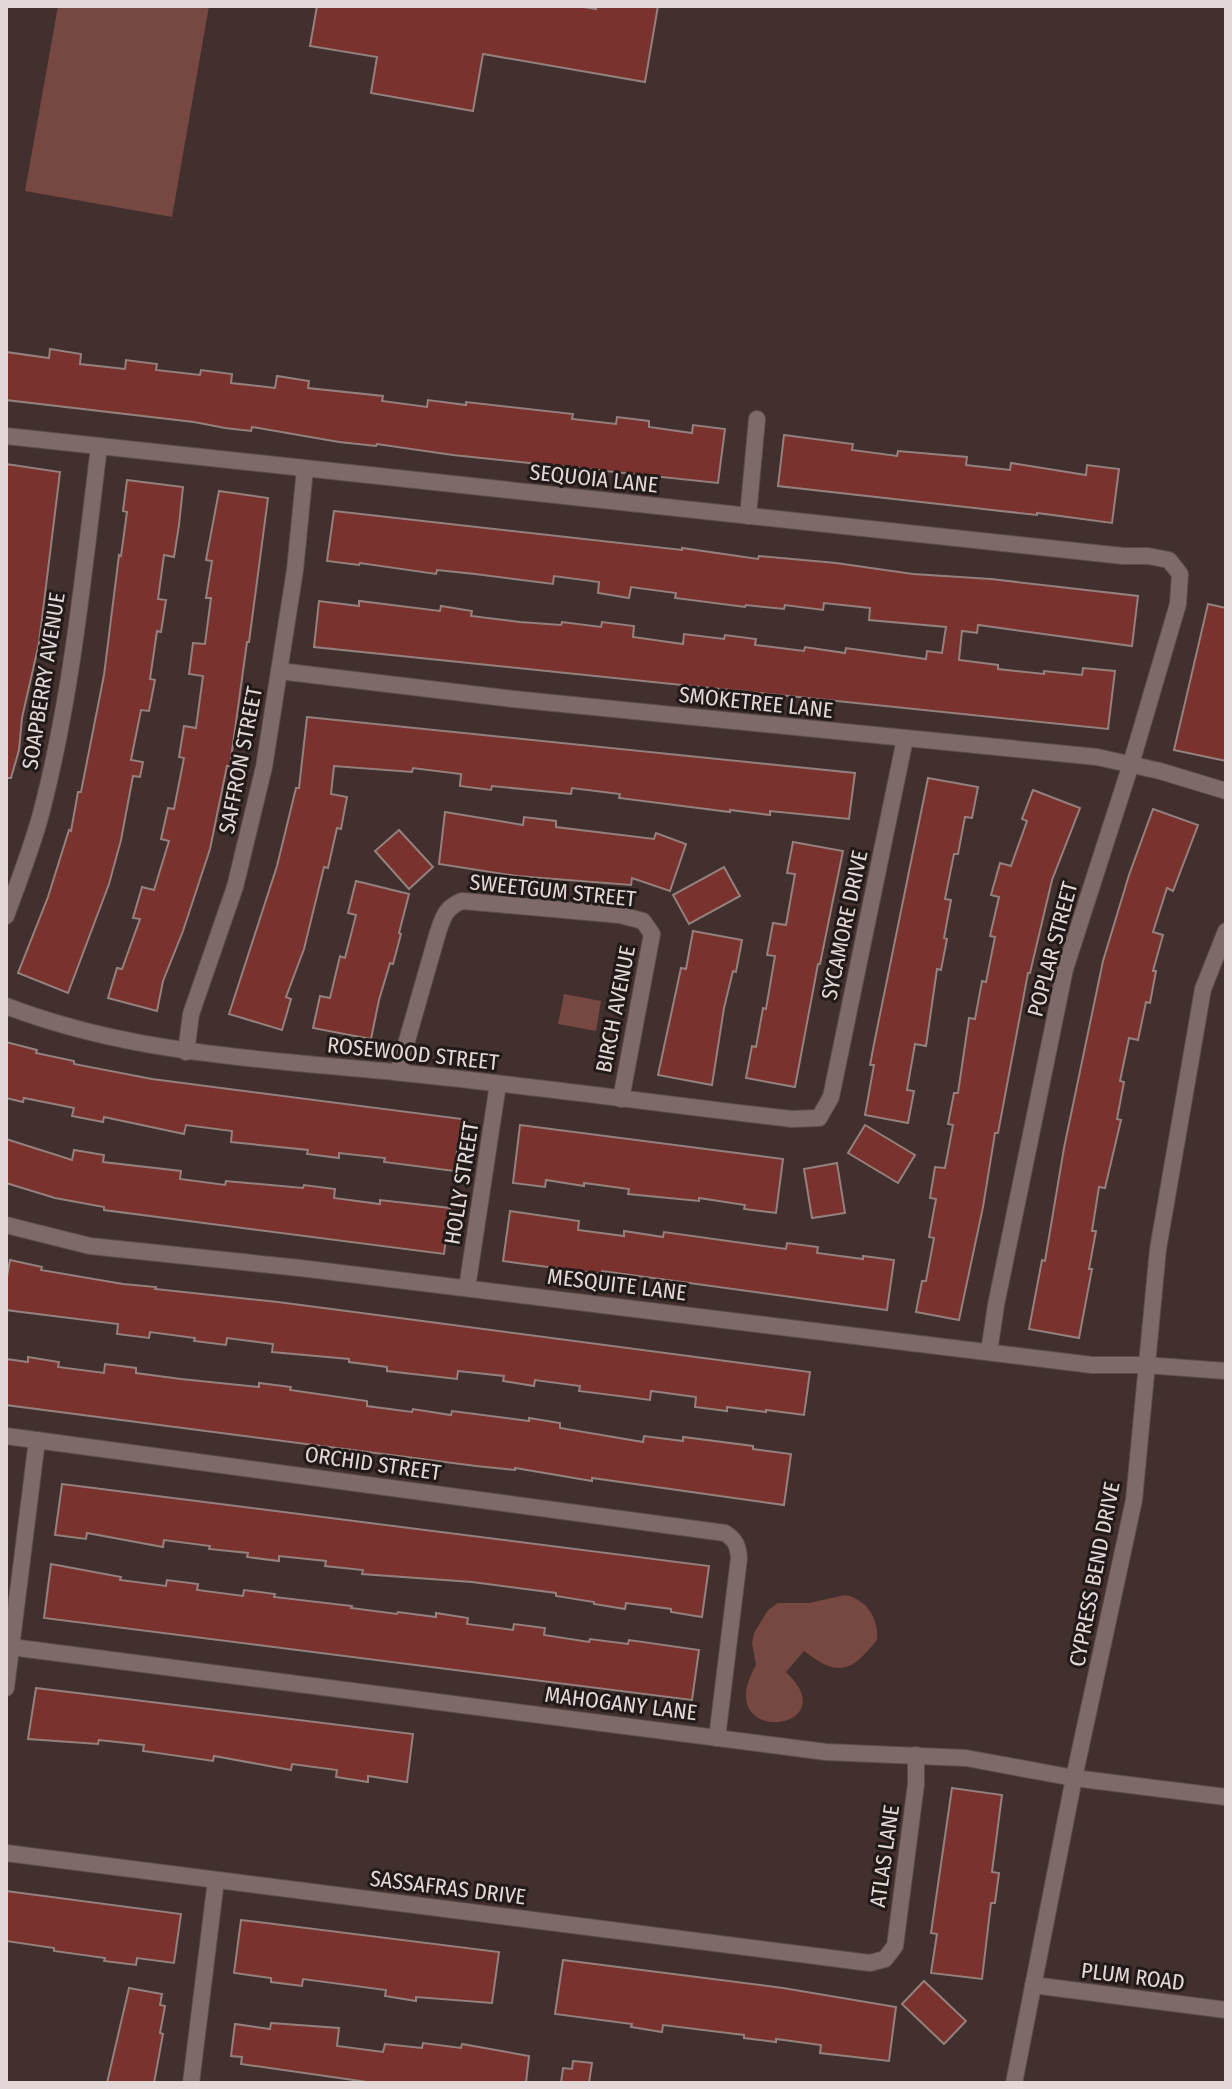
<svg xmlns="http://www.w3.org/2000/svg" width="1232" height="2089" font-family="'Fira Sans Condensed',sans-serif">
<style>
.green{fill:#774742}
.building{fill:#79322d;stroke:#94817e;stroke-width:2}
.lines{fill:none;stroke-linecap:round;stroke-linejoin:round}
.street-casing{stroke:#5c4e4c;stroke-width:18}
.street{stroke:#7e6b69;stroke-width:16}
.labels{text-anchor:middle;stroke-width:6;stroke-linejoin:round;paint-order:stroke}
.street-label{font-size:22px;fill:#e3d8d7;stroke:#221a19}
</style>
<rect width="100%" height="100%" fill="#41302e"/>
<g class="green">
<path d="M58 6H209L172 217 25 191Z"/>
<path d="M564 994 601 1001 596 1031 558 1024Z"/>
<path d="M845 1595C867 1599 879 1619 877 1640 851 1672 839 1678 804 1651L786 1672C850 1732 708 1748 756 1665L752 1643 754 1633 768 1610 778 1603H809Z"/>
</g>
<g class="building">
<path d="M317 6H578L596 9V6H658L645 82 483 54 473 111 371 93 377 57 310 46Z"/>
<path d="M50 349 81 354 80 364 125 369 126 360 157 364 156 370 200 375 201 370 232 374 231 383 275 388 277 376 309 381 308 388 383 396 382 401 427 407 428 400 466 405V402L573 414 572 419 616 424 617 417 649 421V427L692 433 693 425 725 429 718 483 453 455 377 444 376 446 339 442 252 427 251 431 225 428 194 422 6 400V352L49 358Z"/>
<path d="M784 435 853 444 852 450 897 456 898 451 967 457 966 465 1010 470 1011 463 1086 475 1087 465 1119 469 1112 523 1037 513V515L778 486Z"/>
<path d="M6 464 60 472 39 643 22 718 19 750 11 778H6Z"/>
<path d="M127 480 183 487 179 525 174 557 164 555 158 599 166 600 161 632 157 631 150 679 155 680 149 711 141 710 131 760 143 762 140 777 133 776 121 840 109 884 68 993 18 973 48 897 69 830 71 831 78 792H81L104 675 119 555 121 556 127 512 123 511Z"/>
<path d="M219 491 268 498 249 642H247L230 766H227L210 849 183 931 163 981 157 1011 108 998 117 968 122 969 140 919 133 918 142 887 154 890 169 841 161 839 168 808 174 809 184 758 179 757 184 726 196 728 203 676 189 674 193 643 205 644 211 598H206L212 561 206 560Z"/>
<path d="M334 511 682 550V548L758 559 759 556 836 563 913 574 991 579 1138 596 1132 646 978 625 977 633 962 631 959 660 998 665V669L1044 674V671L1082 675 1083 668 1115 671 1108 729 314 647 319 601 359 606V601L440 611 441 606 472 611 471 616 520 622 561 625 562 622 601 627 602 622 634 626 633 637 683 644 684 634 724 639 725 635 756 639 755 645 804 651 805 647 845 653 846 648 926 659 927 651 942 653 946 627 869 620 870 608 824 603 823 610 785 605 784 609 746 605 745 607 675 598 676 593 631 587 629 598 598 593 599 582 554 576 553 584 475 574 437 570 436 574 360 563 359 565 327 561Z"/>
<path d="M1208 604 1226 608V761L1174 750Z"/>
<path d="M307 717 855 773 849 819 770 811V815L730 810V812L619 798 620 794 572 788 571 794 492 786 491 790 460 786 461 774 413 768 412 772 334 766 331 794 347 797 341 829 337 828 328 868 324 867 304 949 286 997 291 999 282 1030 229 1014 277 866 296 788H299Z"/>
<path d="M928 778 978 787 972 818 965 817 958 854H954L945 899 951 900 944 938 947 939 941 970 937 969 926 1046 915 1044 907 1090 914 1091 908 1123 865 1115 874 1065H870L874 1044Z"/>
<path d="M1033 790 1080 808 1052 880 1030 973H1028L998 1133H995L983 1207 959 1320 916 1312 922 1281H926L934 1238 929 1237 936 1199 930 1198 935 1167 945 1168 953 1125 948 1124 954 1093H958L969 1018 975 1019 982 981 986 982 995 937 990 936 999 897 991 895 1000 863 1011 866 1027 821 1022 819Z"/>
<path d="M1153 809 1198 825 1173 891 1167 888 1153 932 1163 935 1153 971H1156L1150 1003 1146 1002 1138 1040 1129 1038 1120 1081 1124 1082 1117 1119 1121 1120 1105 1188 1099 1187 1092 1231H1096L1089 1269H1092L1079 1338 1029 1329 1042 1260 1045 1261 1064 1148 1103 961 1129 875Z"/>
<path d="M445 812 523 825 524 817 556 821V827L654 839 656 833 686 844 670 891 632 878 631 885 517 876 439 864Z"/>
<path d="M399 830 433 867 409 889 375 851Z"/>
<path d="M793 842 843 851 820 964H818L795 1087 746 1078 752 1046 756 1047 763 1008 766 1009 775 956 767 955 773 923 786 925 795 874 787 873Z"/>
<path d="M724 867 740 896 689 924 673 895Z"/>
<path d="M356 881 409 894 399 933 401 934 393 964 390 963 379 1000 371 1039 313 1028 320 996 330 998 340 956 345 958 356 915 348 913Z"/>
<path d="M693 931 742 940 736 972 733 971 724 1008 712 1085 658 1075 681 968 686 969Z"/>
<path d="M6 1042 37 1050 36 1053 74 1061V1064L152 1079 462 1119 454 1171 384 1162 385 1158 339 1153V1158L307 1154 308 1150 231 1142 232 1131 186 1125 184 1134 104 1117 103 1122 72 1116 74 1108 24 1098 23 1102 6 1098Z"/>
<path d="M520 1125 783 1159 776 1213 744 1209 745 1205 699 1198V1201L628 1194 629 1189 584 1183V1186L546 1180 545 1187 513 1183Z"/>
<path d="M865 1125 915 1155 898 1183 848 1153Z"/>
<path d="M6 1139 72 1160 74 1150 104 1155 103 1162 181 1171 180 1179 225 1185 226 1181 303 1188 304 1185 335 1189 334 1198 380 1204V1200L450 1208 444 1254 104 1210V1207L55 1198 6 1183Z"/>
<path d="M837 1163 845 1213 812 1218 804 1169Z"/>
<path d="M510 1211 579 1221 578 1230 624 1236V1231L663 1237 664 1232 786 1249 787 1243 818 1247 817 1253 863 1259V1256L894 1260 887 1310 602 1271 601 1274 503 1261Z"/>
<path d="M10 1260 42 1267 41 1270 123 1284 156 1287 155 1289 278 1302 810 1372 804 1415 766 1410V1412L727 1407V1411L695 1407 696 1397 651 1391 650 1400 579 1391 580 1386 535 1380 534 1386 503 1381 504 1376 458 1371 457 1379 387 1371V1367L349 1362V1359L272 1352 273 1344 227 1338 226 1345 194 1341 195 1338 150 1332 149 1338 117 1334 118 1324 6 1310V1282Z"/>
<path d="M28 1357 59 1362 58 1367 104 1373 105 1364 136 1368V1373L181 1379 259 1387V1383L291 1387 290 1390 367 1401V1406L412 1412 413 1409 451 1415 452 1411 529 1421V1418L560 1423V1428L643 1442 644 1436 683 1441V1437L753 1446V1449L791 1454 784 1505 592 1478V1481L515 1468V1470L476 1466 6 1405V1359L28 1362Z"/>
<path d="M62 1484 709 1566 702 1617 671 1612V1609L626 1603 625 1609 594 1604V1602L556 1596V1593L472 1582 362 1574 363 1570 325 1566 326 1561 279 1556V1561L247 1557 248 1553 209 1549 210 1546 164 1540 163 1547 87 1533 86 1539 55 1535Z"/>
<path d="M51 1564 121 1577 120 1580 166 1586 167 1580 198 1584 197 1590 243 1596 244 1590 275 1594 274 1597 352 1606 351 1608 397 1614 398 1612 436 1617V1613L468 1618 467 1624 513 1630 514 1624 545 1628 544 1635 589 1642 590 1639 628 1644 629 1640 699 1650 692 1700 44 1618Z"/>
<path d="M36 1688 413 1734 407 1782 368 1776V1782L336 1777 337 1770 292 1764 291 1770 214 1756 213 1761 143 1751 144 1745 99 1740 98 1744 28 1739Z"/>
<path d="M952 1788 1002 1795 992 1872 999 1873 995 1903H991L982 1979 931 1973 937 1934 931 1933Z"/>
<path d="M6 1891 181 1914 174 1963 137 1958 136 1965 104 1961 105 1958 54 1951V1948L6 1941Z"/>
<path d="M241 1920 499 1952 492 2003 416 1997V2001L385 1996 386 1990 303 1979 302 1986 271 1982V1978L234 1973Z"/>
<path d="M563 1960 783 1988 896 2007 889 2061 820 2053 821 2045 776 2039V2042L744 2038V2035L663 2025 662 2032 631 2027 632 2024 555 2014Z"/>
<path d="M924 1981 966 2021 944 2044 902 2004Z"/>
<path d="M129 1988 162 1994 160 2005 165 2006 160 2033 163 2034 154 2083H107Z"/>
<path d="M271 2023 339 2028 337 2046 383 2052 385 2044 422 2048 423 2043 461 2048 462 2044 529 2056 526 2083H374L241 2064 242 2057 231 2056 235 2024 270 2029Z"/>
<path d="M573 2061 592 2063 589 2083H561L563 2068 572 2069Z"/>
</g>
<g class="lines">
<defs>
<g id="street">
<path d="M6 436 1123 556H1148L1169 560 1180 574 1178 604 1131 764 1065 969 996 1305 989 1352"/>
<path d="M748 516 757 419"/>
<path d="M279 671 513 699 1097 757 1160 771 1226 791"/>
<path d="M6 916C19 880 34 843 43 806 73 688 84 567 99 447"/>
<path d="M6 1006C131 1054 262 1059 394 1072 527 1085 660 1104 792 1119L819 1118 831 1097 905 739"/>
<path d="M186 1052 191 1014 235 887 264 767 295 570 305 469"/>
<path d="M398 1072 438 932C443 917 446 907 462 901L620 915 643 921 652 934 621 1099"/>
<path d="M6 1225 90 1246 300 1268 1092 1365H1145L1226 1371"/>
<path d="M467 1288 498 1084"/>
<path d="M6 1436 725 1533C736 1540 738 1546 739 1558L717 1738"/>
<path d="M11 1647 826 1752 966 1758 1074 1778 1226 1797"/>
<path d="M6 1688 37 1440"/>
<path d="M6 1853 870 1963 885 1959 895 1946 916 1784V1755"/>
<path d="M1033 1985 1226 2010"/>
<path d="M191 2083 216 1880"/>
<path d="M1014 2083 1074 1778 1134 1500 1158 1249 1203 989 1226 931"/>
</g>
</defs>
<use href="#street" class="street-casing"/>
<use href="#street" class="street"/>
</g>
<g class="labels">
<g class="street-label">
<text transform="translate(594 478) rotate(6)" y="8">SEQUOIA LANE</text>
<text transform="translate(43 681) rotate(-81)" y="8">SOAPBERRY AVENUE</text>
<text transform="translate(756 702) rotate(6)" y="8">SMOKETREE LANE</text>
<text transform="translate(240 760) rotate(-79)" y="8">SAFFRON STREET</text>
<text transform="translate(553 890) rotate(6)" y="8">SWEETGUM STREET</text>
<text transform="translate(844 925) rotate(-78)" y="8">SYCAMORE DRIVE</text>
<text transform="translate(1052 949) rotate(-75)" y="8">POPLAR STREET</text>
<text transform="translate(615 1009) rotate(-79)" y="8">BIRCH AVENUE</text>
<text transform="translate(413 1053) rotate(6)" y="8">ROSEWOOD STREET</text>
<text transform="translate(461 1183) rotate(-81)" y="8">HOLLY STREET</text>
<text transform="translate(617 1284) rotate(7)" y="8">MESQUITE LANE</text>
<text transform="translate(373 1463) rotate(8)" y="8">ORCHID STREET</text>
<text transform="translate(1094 1574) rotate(-79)" y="8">CYPRESS BEND DRIVE</text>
<text transform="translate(621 1703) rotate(7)" y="8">MAHOGANY LANE</text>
<text transform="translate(884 1856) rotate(-82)" y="8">ATLAS LANE</text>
<text transform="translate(448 1887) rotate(7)" y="8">SASSAFRAS DRIVE</text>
<text transform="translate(1133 1976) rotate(7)" y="8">PLUM ROAD</text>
</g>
</g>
<rect width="1232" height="2089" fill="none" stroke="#e3d8d7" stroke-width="16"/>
</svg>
